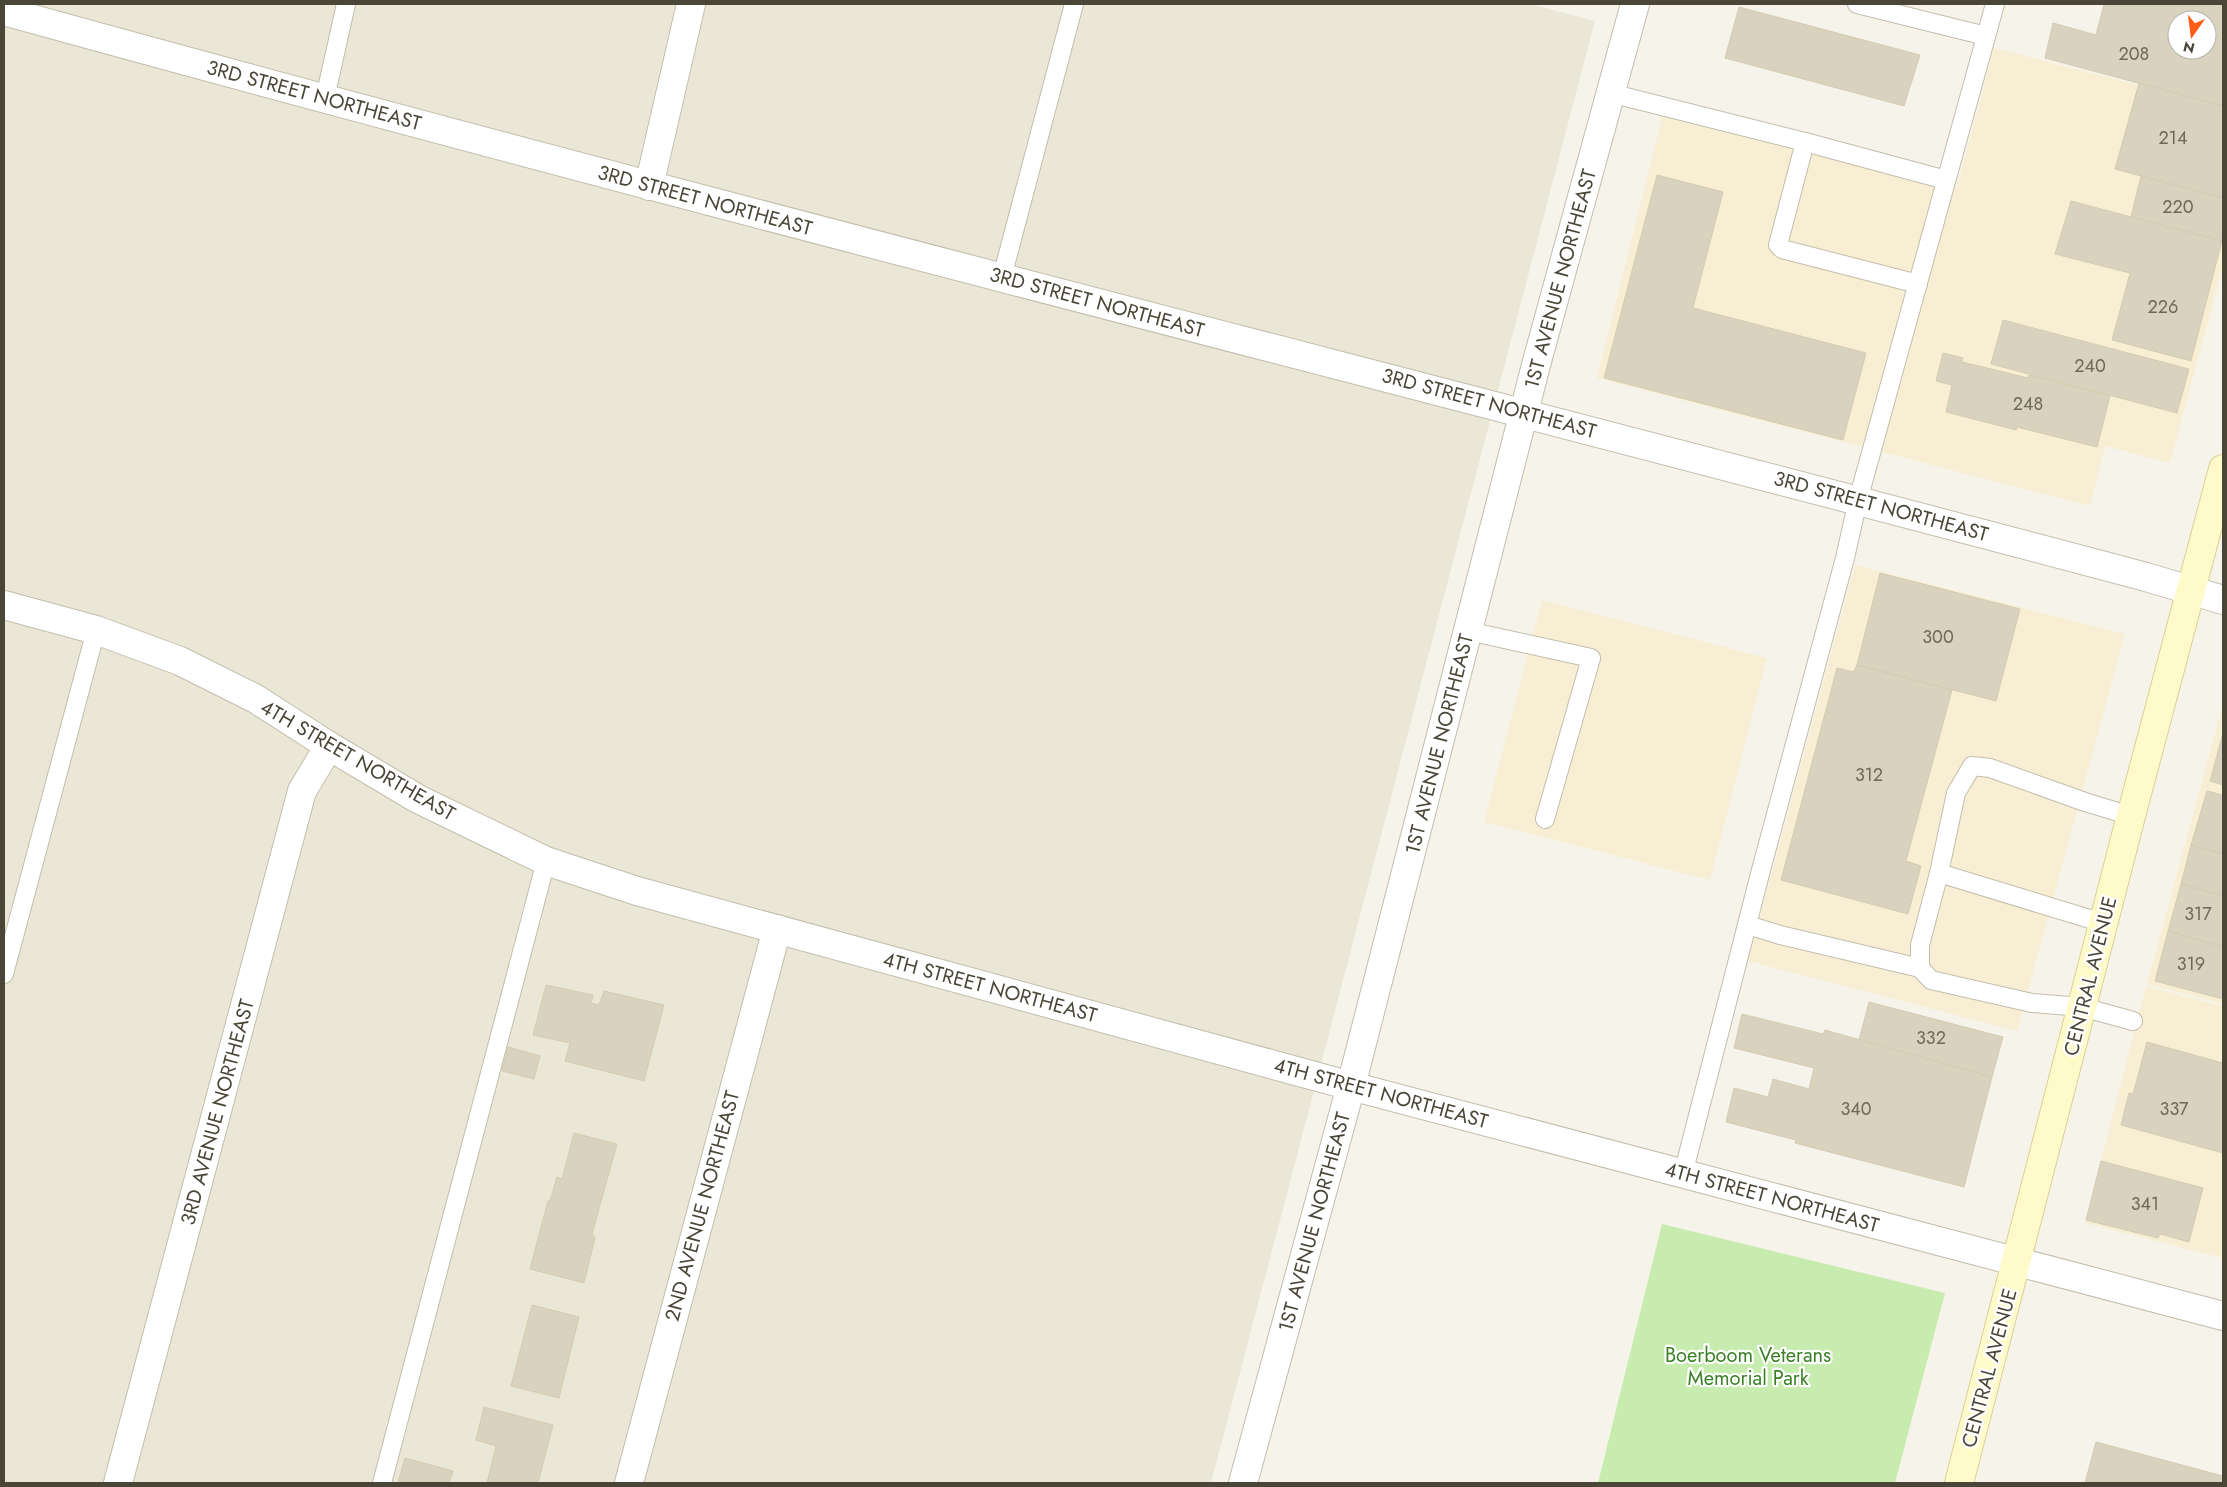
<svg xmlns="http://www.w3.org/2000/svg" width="2227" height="1487" font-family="Jost,sans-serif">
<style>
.residential{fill:#eae7d7}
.commercial{fill:#f8eed4}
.green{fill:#c8ecb0}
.building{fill:#d8d2be;stroke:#d4cbb1;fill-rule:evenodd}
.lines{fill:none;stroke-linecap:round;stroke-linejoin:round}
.lane-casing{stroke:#c2beab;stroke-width:20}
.street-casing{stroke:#c2beab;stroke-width:30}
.secondary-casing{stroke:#d9d197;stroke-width:30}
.lane{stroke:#fff;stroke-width:18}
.street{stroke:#fff;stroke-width:28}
.secondary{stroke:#fffaca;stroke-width:28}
.labels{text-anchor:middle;stroke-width:4.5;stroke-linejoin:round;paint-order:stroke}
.number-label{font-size:18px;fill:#6e6959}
.street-label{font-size:20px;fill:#4a4637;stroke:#fff}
.park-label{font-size:20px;fill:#3a8125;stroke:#fff}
</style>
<rect width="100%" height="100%" fill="#f6f4ea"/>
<path class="residential" d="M4 4H1530L1595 21 1211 1483H4Z"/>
<g class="commercial">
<path d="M1994 48 2223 107V266L2170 463 2105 446 2090 506 1597 378 1664 110 1957 187Z"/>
<path d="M1855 565 2125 634 2017 1031 1748 961Z"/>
<path d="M1542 600 1767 658 1710 880 1484 822Z"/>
<path d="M2223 704V1004L2147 984Z"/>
<path d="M2146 986 2223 1006V1258L2085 1223Z"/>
</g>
<path class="green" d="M1662 1224 1945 1293 1895 1483H1598Z"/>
<g class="building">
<path d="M2104 4H2223V106L2045 58 2053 23 2096 35ZM2177 20H2207V50H2177Z"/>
<path d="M1739 7 1920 55 1904 106 1725 58Z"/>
<path d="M2139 83 2223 106V198L2115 169Z"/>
<path d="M1657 175 1723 192 1693 308 1866 353 1843 440 1604 378Z"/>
<path d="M2141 176 2223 198 2222 241 2131 217Z"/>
<path d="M2071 201 2222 241 2191 361 2112 340 2130 273 2055 254Z"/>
<path d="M2003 320 2189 369 2177 413 1991 364Z"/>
<path d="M1943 353 1963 358 1962 362 2028 378 2029 375 2110 396 2097 447 2017 427 2016 430 1946 412 1952 385 1936 381Z"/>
<path d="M1880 573 2020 609 1996 701 1857 665Z"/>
<path d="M1857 665 1952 690 1906 861 1921 866 1908 914 1781 880 1837 668 1853 672Z"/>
<path d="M2223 733V785L2210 781Z"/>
<path d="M2207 791 2223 795V854L2191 845Z"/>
<path d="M2191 845 2223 854V896L2181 884Z"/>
<path d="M2181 884 2223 896V947L2168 931Z"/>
<path d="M2168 931 2223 947V999L2155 981Z"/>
<path d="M546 985 593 995 591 1003 599 1005 604 991 664 1005 644 1081 565 1061 570 1043 533 1035Z"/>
<path d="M1869 1002 2003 1037 1992 1077 1859 1040Z"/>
<path d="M1742 1014 1823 1034 1825 1030 1992 1077 1964 1187 1795 1143 1796 1140 1726 1122 1734 1088 1768 1097 1773 1079 1809 1089 1814 1068 1734 1048Z"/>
<path d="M2147 1042 2223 1063V1153L2121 1125 2129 1093 2133 1094Z"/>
<path d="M508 1047 540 1056 534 1079 502 1071Z"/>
<path d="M574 1133 617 1144 592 1234 595 1238 584 1283 530 1269 548 1201H550L557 1177 562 1179Z"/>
<path d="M2101 1161 2203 1188 2189 1242 2160 1234 2158 1238 2086 1220Z"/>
<path d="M532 1305 579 1317 559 1398 511 1386Z"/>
<path d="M484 1407 553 1425 538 1483H487L496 1446 476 1440Z"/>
<path d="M2096 1442 2223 1476V1483H2085Z"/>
<path d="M405 1458 453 1471 449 1483H398Z"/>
</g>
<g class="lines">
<defs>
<g id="lane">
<path d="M1857 4 1986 36"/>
<path d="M1610 93 1805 142 1778 245 1782 249 1918 284"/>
<path d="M325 98 346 4"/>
<path d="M1805 142 1946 180"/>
<path d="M1002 277 1074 4"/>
<path d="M1468 631 1591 658 1545 819"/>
<path d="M2131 816 2085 802 1990 768 1972 766 1956 793 1939 873 1920 945V968L1931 980 2032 1003 2082 1007 2133 1021"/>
<path d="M1939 873 2103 923"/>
<path d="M1748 925 1780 935 1920 968"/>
<path d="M4 974 96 630"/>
<path d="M1683 1174 1761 870 1845 558 1858 500 1995 4"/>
<path d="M382 1483 546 861"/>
</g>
<g id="street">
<path d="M4 11C716 208 1432 387 2146 577L2223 600"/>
<path d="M649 186 691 4"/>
<path d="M4 605 96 630 180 661 256 699 329 746 418 799 546 861 637 891 1351 1086 2223 1316"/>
<path d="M118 1483 302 791 329 746"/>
<path d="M629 1483 777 929"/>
<path d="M1243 1483 1351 1086 1536 365 1635 4"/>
</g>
<path id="secondary" d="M1959 1483 2131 816 2223 469"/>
</defs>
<use href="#lane" class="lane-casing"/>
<use href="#street" class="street-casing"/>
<use href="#secondary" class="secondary-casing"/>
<use href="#lane" class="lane"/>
<use href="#street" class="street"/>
<use href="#secondary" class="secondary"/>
</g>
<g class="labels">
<g class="number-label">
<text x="2134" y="60">208</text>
<text x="2173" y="144">214</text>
<text x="2178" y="213">220</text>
<text x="2163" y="313">226</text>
<text x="2090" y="372">240</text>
<text x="2028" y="410">248</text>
<text x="1938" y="643">300</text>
<text x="1869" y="781">312</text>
<text x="2198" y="920">317</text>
<text x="2191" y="970">319</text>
<text x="1931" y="1044">332</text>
<text x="1856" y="1115">340</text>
<text x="2174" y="1115">337</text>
<text x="2145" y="1210">341</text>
</g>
<g class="street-label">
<text transform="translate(314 95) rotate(15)" y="7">3RD STREET NORTHEAST</text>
<text transform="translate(705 200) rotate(15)" y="7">3RD STREET NORTHEAST</text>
<text transform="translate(1560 279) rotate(-75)" y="7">1ST AVENUE NORTHEAST</text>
<text transform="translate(1097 302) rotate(15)" y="7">3RD STREET NORTHEAST</text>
<text transform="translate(1489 403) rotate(15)" y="7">3RD STREET NORTHEAST</text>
<text transform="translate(1881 506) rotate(15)" y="7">3RD STREET NORTHEAST</text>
<text transform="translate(1439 744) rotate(-76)" y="7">1ST AVENUE NORTHEAST</text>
<text transform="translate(358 760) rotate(30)" y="7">4TH STREET NORTHEAST</text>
<text transform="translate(2090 976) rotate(-76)" y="7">CENTRAL AVENUE</text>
<text transform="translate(990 987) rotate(15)" y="7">4TH STREET NORTHEAST</text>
<text transform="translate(1381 1093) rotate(15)" y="7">4TH STREET NORTHEAST</text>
<text transform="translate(217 1112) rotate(-75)" y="7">3RD AVENUE NORTHEAST</text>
<text transform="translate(1772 1197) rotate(15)" y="7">4TH STREET NORTHEAST</text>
<text transform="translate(702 1206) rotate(-75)" y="7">2ND AVENUE NORTHEAST</text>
<text transform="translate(1314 1222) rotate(-75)" y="7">1ST AVENUE NORTHEAST</text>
<text transform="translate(1989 1368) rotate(-75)" y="7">CENTRAL AVENUE</text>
</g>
<g class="park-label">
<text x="1748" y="1362">Boerboom Veterans<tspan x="1748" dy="23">Memorial Park</tspan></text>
</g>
</g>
<rect width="2227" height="1487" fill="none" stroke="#4a4637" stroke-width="10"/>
<g transform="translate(2192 35) rotate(194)"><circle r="24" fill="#ffffff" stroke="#b7b5af"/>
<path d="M0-4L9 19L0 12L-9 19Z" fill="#ff5d17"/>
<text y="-8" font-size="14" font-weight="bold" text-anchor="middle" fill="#4a4637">N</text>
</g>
</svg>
